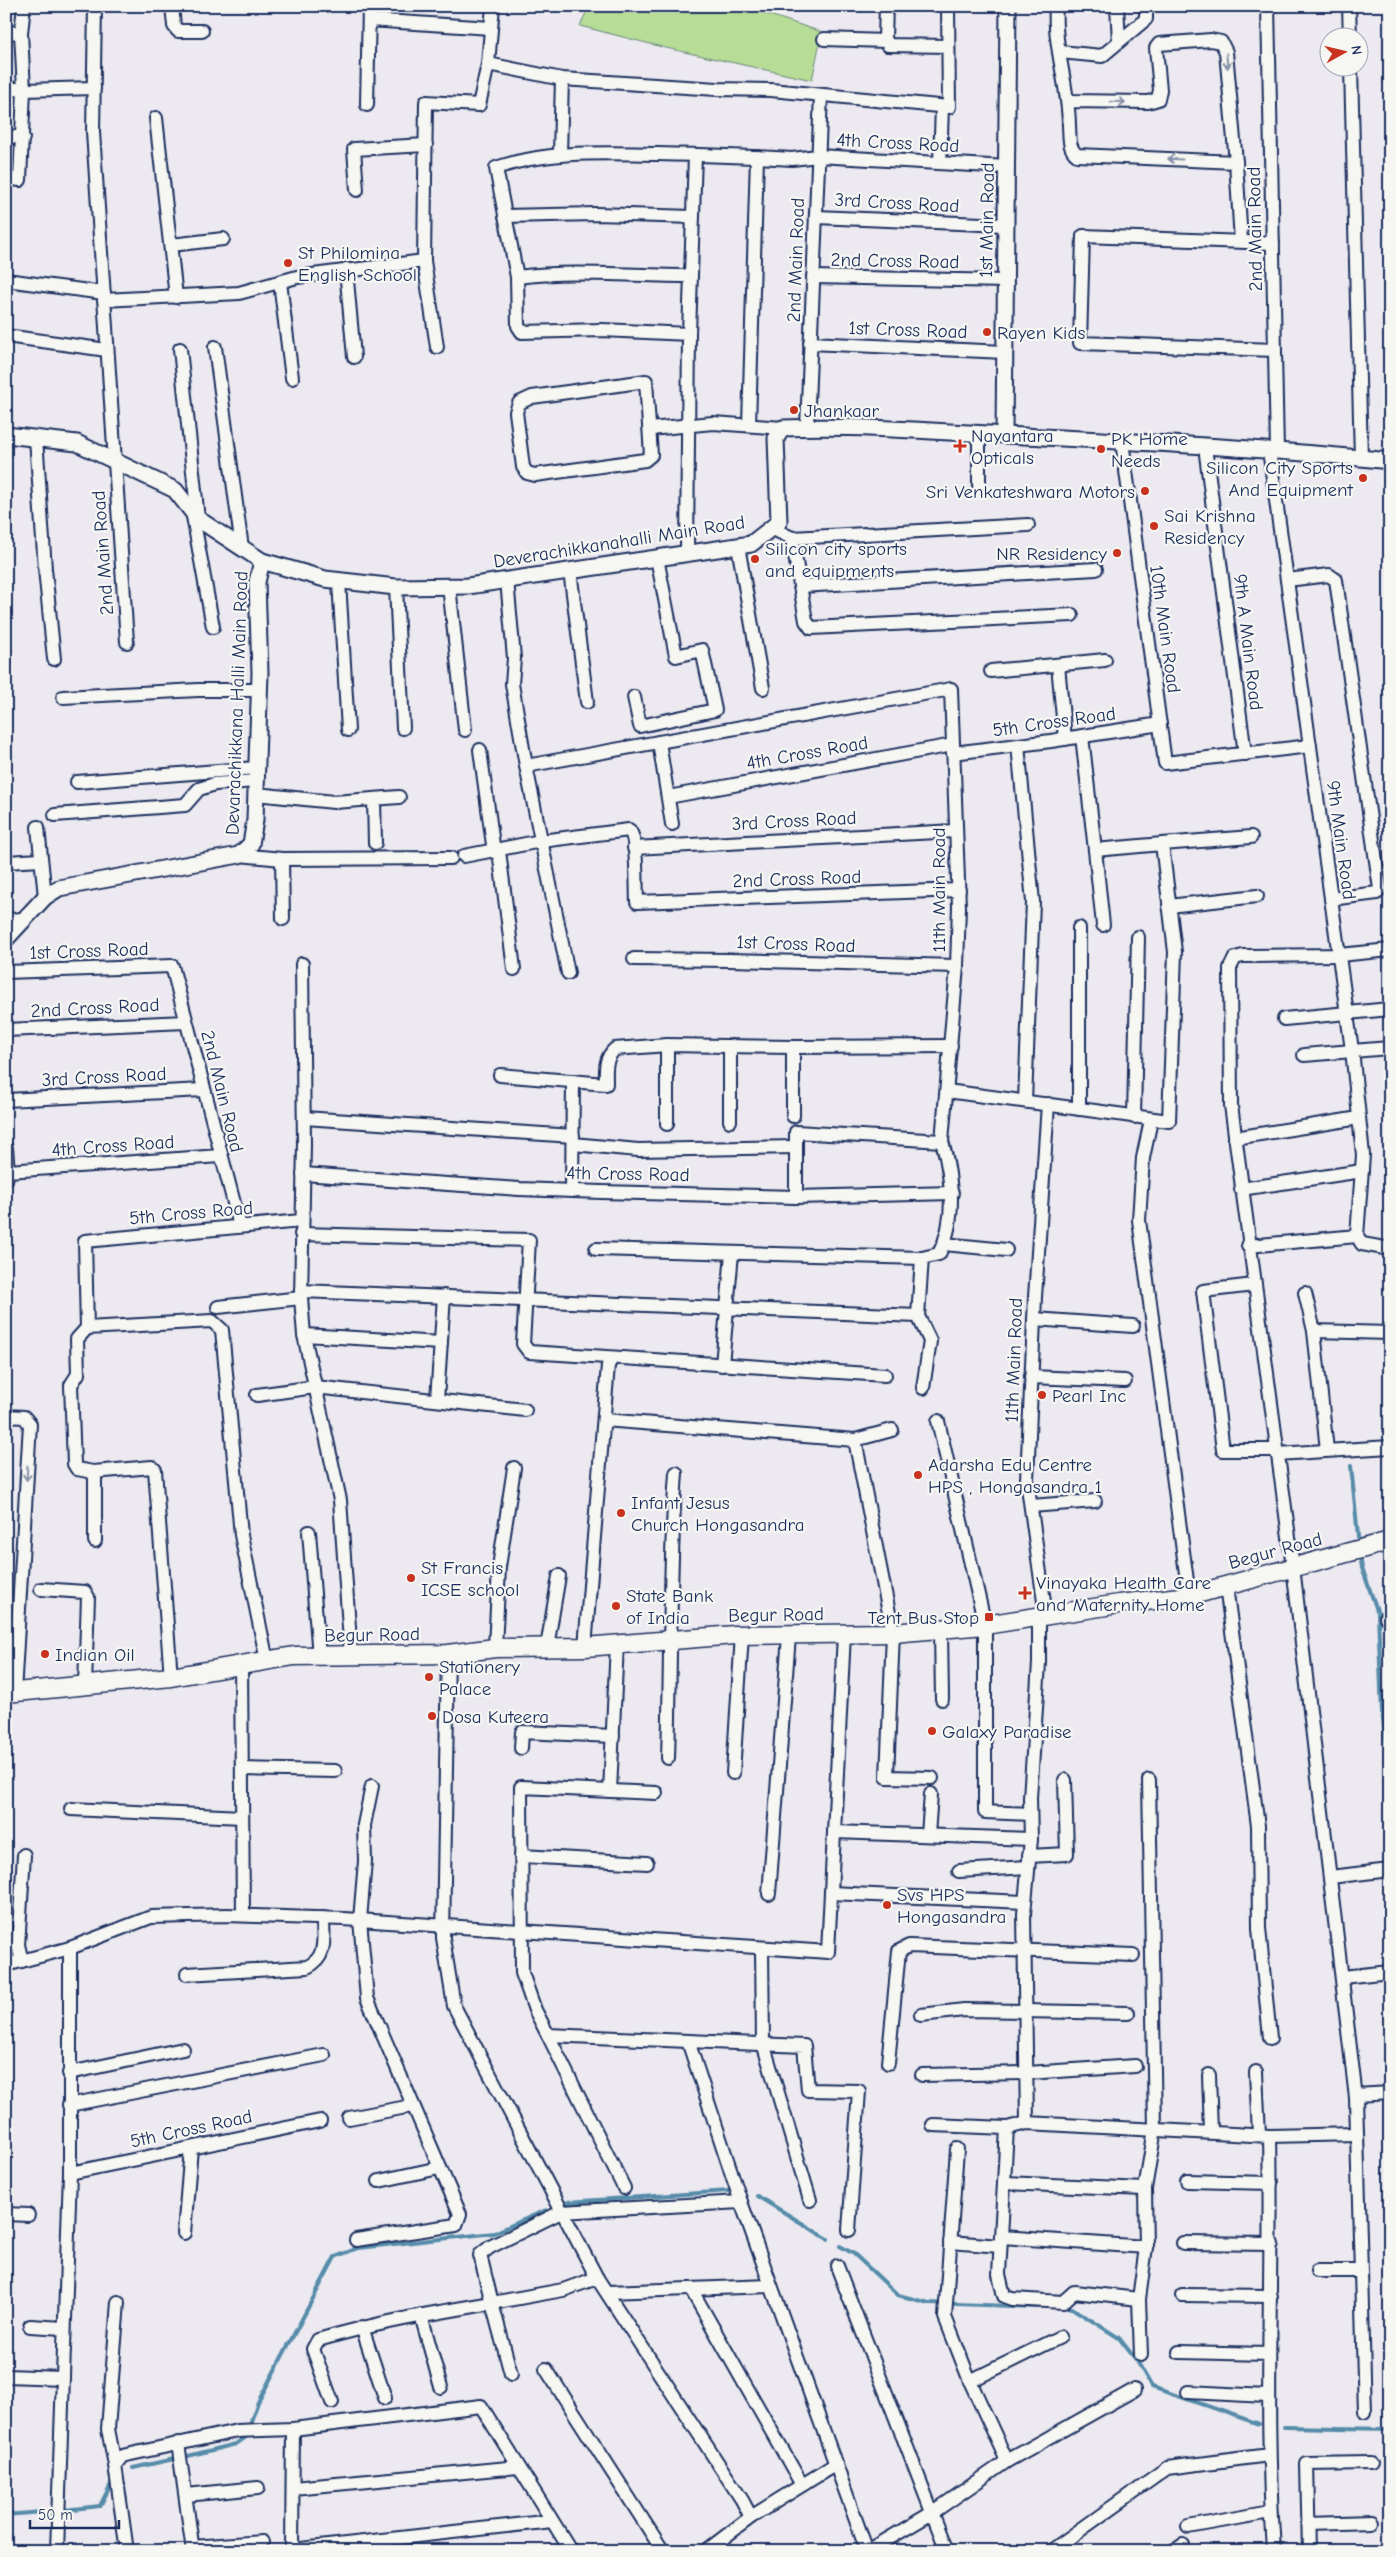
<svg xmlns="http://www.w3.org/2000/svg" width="1396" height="2557" viewBox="0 0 1396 2557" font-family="'Comic Neue',sans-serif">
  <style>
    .green { fill: #b7dc96; stroke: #69867a }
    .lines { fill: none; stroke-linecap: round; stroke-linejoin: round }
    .stream { stroke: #568caa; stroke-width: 4 }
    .minor-casing { stroke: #1b2f5e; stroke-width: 16 }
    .tertiary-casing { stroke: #1b2f5e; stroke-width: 19 }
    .secondary-casing { stroke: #1b2f5e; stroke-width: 21 }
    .minor { stroke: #f6f6f2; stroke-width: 12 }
    .tertiary { stroke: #f6f6f2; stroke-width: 15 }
    .secondary { stroke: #f6f6f2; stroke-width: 18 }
    .oneway { stroke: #8892a8 }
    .poi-dot { fill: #c8321e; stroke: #f6f6f2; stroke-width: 2 }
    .labels { text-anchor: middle; stroke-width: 4.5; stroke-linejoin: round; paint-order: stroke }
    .street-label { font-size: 19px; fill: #1b2f5e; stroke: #f6f6f2 }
    .poi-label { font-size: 19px; fill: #1b2f5e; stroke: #f6f6f2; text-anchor: start }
  </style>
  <rect width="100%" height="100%" fill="#ece9f0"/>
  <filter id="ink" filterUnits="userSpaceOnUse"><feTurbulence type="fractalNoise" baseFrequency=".02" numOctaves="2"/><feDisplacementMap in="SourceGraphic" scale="10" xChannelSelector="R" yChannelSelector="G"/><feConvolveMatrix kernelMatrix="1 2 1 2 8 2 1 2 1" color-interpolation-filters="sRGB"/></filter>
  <g filter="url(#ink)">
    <polygon class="green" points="589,6 742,6 822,32 812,80 666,48 580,26"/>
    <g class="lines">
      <g class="stream">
        <polyline points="1351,1466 1359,1546"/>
        <polyline points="1360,1555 1362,1568 1378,1613 1382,1713 1390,1768"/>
        <polyline points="757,2196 828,2239"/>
        <polyline points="568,2202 729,2191"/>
        <polyline points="840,2246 854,2254 898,2295 929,2303 1038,2307"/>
        <polyline points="1062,2307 1072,2308 1119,2338 1137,2361 1152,2387 1259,2424"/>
        <polyline points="251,2421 258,2402 335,2257 358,2248 494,2233 546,2210"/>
        <polyline points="1284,2427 1390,2429"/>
        <polyline points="188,2456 236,2444 246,2437"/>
        <polyline points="133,2468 174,2459"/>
        <polyline points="64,2510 100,2506 113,2480"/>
        <polyline points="6,2515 41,2512"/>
      </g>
      <g class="minor-casing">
        <g id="minor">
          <polyline points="95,6 93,132 127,642"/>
          <polyline points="172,6 174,26 178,31 202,31"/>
          <polyline points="886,6 885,38 888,45 948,46"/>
          <path d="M1056,6C1053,47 1069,86 1069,126C1070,137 1068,148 1077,155L1236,162L1226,52L1221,42L1211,40L1159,44L1156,48L1160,90L1158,99L1148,102L1069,101"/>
          <polyline points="1117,6 1119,41"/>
          <polyline points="1268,6 1277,451"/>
          <polyline points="1349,6 1350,38"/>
          <polyline points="369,20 491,28"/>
          <polyline points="6,32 21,33"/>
          <polyline points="824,39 886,41"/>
          <polyline points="1060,52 1102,56 1146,19 1146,6"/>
          <polyline points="488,64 562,79 717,89 771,90 949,107 948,6"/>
          <polyline points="1351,68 1361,458"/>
          <polyline points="6,88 24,90 94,88"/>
          <polyline points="367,105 369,6"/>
          <polyline points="156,118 176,297"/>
          <polyline points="6,136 23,138"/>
          <polyline points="560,154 562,79"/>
          <polyline points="1236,162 1241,241"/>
          <polyline points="940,163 942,107"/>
          <polyline points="6,178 20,180 24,90 21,33 24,6"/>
          <polyline points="357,190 354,149 426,145"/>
          <polyline points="505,216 596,214 693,217"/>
          <polyline points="816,217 1006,225"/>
          <polyline points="1273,243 1083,236 1080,343 1275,350"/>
          <polyline points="171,245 223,239"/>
          <polyline points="346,269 354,357"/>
          <path d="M517,277L496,168C549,150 603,153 658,154C703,155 747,156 792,159L818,156L1007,167"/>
          <polyline points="813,277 1006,281"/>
          <polyline points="6,280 104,293"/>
          <polyline points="280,282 292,378"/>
          <polyline points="104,300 239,293 297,277 424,261"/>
          <path d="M689,334L602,330L522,332L518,326L517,277C575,270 632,276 691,276"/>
          <polyline points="6,336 107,350"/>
          <polyline points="810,343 1005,352"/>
          <polyline points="215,347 242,548"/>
          <polyline points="437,347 424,261 426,102 479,105 488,64 493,6"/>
          <polyline points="180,349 198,519"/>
          <polygon points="646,381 651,455 645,460 535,475 527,473 523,467 516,412 519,403 532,397"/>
          <polyline points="749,425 757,157"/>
          <polyline points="807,427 821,95"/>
          <polyline points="650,429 713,423 783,428"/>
          <polyline points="36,438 45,569 54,659"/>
          <polyline points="1122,441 1165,763 1310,746"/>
          <polyline points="1205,447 1245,754"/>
          <polyline points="1269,450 1352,1050 1363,1155 1357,1236"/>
          <polyline points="979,485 979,434"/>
          <polyline points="192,511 213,627"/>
          <polyline points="771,528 792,538 1028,525"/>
          <polyline points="792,538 806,621 811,628 1072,615"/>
          <polyline points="738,546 763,688"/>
          <polyline points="687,553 689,334 695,155"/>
          <polyline points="570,571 587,702"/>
          <polyline points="507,580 514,658 512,684 526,766 568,973"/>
          <polyline points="1287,580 1329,575 1336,580 1380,889 1377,893 1331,899"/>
          <polyline points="339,581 348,730"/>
          <polyline points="449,586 465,730"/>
          <polyline points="800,586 1096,569"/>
          <polyline points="396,587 403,728"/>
          <polyline points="1058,665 1065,739"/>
          <polyline points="991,671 1105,660"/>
          <polyline points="63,697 198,690 259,690"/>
          <polyline points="634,697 640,726 715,710 702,650 676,656 657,558"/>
          <polyline points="659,742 672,824"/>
          <polyline points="1018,745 1033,902 1025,1101"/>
          <polyline points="480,750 494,852"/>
          <polyline points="953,753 1051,741 1160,724"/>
          <path d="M526,766L951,689L959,907L957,966L942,1141C952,1177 957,1219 939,1254L922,1258L596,1249"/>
          <polyline points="77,782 256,768"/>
          <polyline points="256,794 334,802 399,797"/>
          <polyline points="668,797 953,745"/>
          <polyline points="374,799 375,843"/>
          <polyline points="55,815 185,805 199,789 215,784 256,781"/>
          <polyline points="38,827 45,897"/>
          <polyline points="1162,844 1251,837"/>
          <polyline points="634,848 956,831"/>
          <polyline points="1095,850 1103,925"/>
          <polyline points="499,851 514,969"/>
          <polyline points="239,855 282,859 451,858"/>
          <path d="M464,856L541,841L629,830C638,838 636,887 637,902L959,890"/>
          <polyline points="282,859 283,919"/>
          <polyline points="6,862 41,860"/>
          <polyline points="1169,906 1257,896"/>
          <polyline points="6,920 24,919"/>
          <polyline points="634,959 729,960 957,966"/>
          <polyline points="302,964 304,1144 301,1298 304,1335 340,1500 351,1656"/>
          <polyline points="6,972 172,966 240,1226"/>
          <polyline points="1284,1019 1390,1009"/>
          <polyline points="6,1030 186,1022"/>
          <polyline points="793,1047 951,1046"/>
          <polyline points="1304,1055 1389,1048"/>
          <path d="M500,1075L606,1084C606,1070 604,1059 615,1049L667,1045L793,1047V1116"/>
          <polyline points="947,1091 1169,1121 1175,952 1162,844 1095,850 1082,736"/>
          <polyline points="6,1100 203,1090"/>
          <polyline points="1079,1109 1079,928"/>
          <polyline points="1134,1117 1138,937"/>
          <polyline points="304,1118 573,1136"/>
          <polyline points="1151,1120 1143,1158 1139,1220 1189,1596"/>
          <polyline points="730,1121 730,1046"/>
          <polyline points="667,1124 667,1045"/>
          <polyline points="1235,1138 1359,1118"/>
          <polyline points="573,1144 638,1150 796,1147"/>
          <polyline points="6,1148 8,1171 6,1180"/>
          <polyline points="8,1171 220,1156"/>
          <polyline points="303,1174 519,1189 601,1192 796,1197 952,1193"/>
          <polyline points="1241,1189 1362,1171"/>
          <polyline points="572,1191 573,1081"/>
          <polyline points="796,1197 796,1132 942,1141"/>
          <polyline points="301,1234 529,1240 523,1344 529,1352 885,1375"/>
          <polyline points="1357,1236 1362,1244 1390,1249"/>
          <polyline points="944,1244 1006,1250"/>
          <polyline points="1248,1246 1357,1236"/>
          <polyline points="922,1258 918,1316 930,1341 923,1388"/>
          <polyline points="1254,1285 1203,1291 1223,1450 1277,1450"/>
          <polyline points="301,1291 918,1316"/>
          <polyline points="1305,1293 1314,1331"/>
          <polyline points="218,1307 301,1298"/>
          <polyline points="1034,1319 1133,1326"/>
          <polyline points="87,1328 212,1321 222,1330 241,1535 267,1661"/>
          <polyline points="304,1335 441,1343"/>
          <polyline points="722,1365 732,1253"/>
          <polyline points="1031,1377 1125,1381"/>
          <polyline points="257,1395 315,1387 525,1410"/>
          <polyline points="437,1400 444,1296"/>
          <polyline points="6,1416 24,1417 30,1424 14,1693"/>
          <polyline points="604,1420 855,1440 892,1430"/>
          <polyline points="938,1421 985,1625 985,1812 1030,1814"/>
          <polyline points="855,1440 893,1633 887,1777 932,1778"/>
          <polyline points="1327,1450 1314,1331 1390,1333"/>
          <polyline points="1277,1454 1390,1447"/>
          <polyline points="93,1472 152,1467 155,1470 171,1677"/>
          <polyline points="1031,1506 1095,1501"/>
          <polyline points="309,1532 319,1656"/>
          <polyline points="95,1541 95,1478 93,1472 77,1469 74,1464 71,1385 78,1374 77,1339 87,1328 85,1241 301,1221"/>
          <polyline points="1226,1586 1258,1826 1259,1928 1270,2038"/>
          <polyline points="41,1589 85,1592 88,1597 85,1686"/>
          <polyline points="1046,1616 1027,1480 1035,1297 1048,1104"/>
          <polyline points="1386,1617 1390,1617"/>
          <polyline points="941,1629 942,1699"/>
          <polyline points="547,1647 559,1576"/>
          <polyline points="585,1647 608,1365 612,1359"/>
          <polyline points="495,1648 499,1567 514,1468"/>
          <polyline points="448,1654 443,1938 454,2006 597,2278 742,2500 751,2517 706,2551"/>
          <polyline points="241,1665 243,1915"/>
          <polyline points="521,1748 522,1732 613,1736"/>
          <path d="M668,1758C671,1663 669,1568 676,1473"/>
          <polyline points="242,1769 335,1771"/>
          <polyline points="733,1773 742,1635"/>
          <polyline points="610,1791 617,1644"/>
          <polyline points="656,1793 521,1787 522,1973 535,2010 548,2035 804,2046 808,2090 859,2091 849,2230"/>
          <polyline points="71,1809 242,1817"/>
          <polyline points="834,1832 1031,1839"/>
          <polyline points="928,1835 931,1794"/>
          <polyline points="521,1856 647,1863"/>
          <polyline points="1029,1856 1067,1854 1065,1780"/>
          <polyline points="959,1871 1028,1867"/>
          <polyline points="1330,1877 1390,1870"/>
          <polyline points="831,1893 1025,1902"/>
          <polyline points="769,1894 789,1636"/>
          <polyline points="762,1948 763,2043 810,2200"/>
          <polyline points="22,1961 18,1945 24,1855"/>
          <polyline points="6,1965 70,1948 151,1917 227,1915 344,1919 828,1952 844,1634"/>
          <path d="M187,1974L307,1967C328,1957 323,1939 323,1918"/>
          <polyline points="1342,1977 1390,1972"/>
          <polyline points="921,2015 964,2010 1128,2013"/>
          <polyline points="548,2035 624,2188"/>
          <polyline points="688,2041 741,2202 867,2551"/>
          <polyline points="888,2063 899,1951 909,1946 1133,1955"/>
          <polyline points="1256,2072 1259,2135"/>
          <polyline points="69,2073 183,2049"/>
          <polyline points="922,2075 1027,2073 1135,2066"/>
          <polyline points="1209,2075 1211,2131"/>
          <polyline points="1356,2095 1390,2093"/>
          <polyline points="69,2105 324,2055"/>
          <polyline points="349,2118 412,2106"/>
          <polyline points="1027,2123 1024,1914 1031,1839 1030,1798 1039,1663 1039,1617"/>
          <polyline points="933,2125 1007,2128"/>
          <path d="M1270,2136C1273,2274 1264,2413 1274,2551"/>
          <polyline points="957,2149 945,2317 970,2381 1007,2461"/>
          <polyline points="70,2173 320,2121"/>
          <polyline points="379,2181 439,2168"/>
          <polyline points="1187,2181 1271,2183"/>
          <polyline points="1004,2183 1145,2189"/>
          <polyline points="6,2214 28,2215"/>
          <polyline points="184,2233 191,2148"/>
          <polyline points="1001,2237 1146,2247"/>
          <polyline points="356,2240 456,2225 460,2214 367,1998 360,1920 365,1861 364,1825 372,1786"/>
          <polyline points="950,2242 1000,2246"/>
          <polyline points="1183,2243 1272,2244"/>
          <polyline points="837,2266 947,2551"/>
          <polyline points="1317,2271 1361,2271"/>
          <polyline points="597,2278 563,2290 492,2303 480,2255 490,2247 561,2212 741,2202"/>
          <polyline points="691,2289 802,2485"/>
          <polyline points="608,2292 771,2286"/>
          <polyline points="1182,2295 1271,2296"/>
          <polyline points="1139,2299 1074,2292 1063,2302 1012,2299 1004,2296 999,2274 1007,2128 1027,2123 1270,2136 1357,2134"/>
          <polyline points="421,2315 441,2387"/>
          <polyline points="30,2326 64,2328"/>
          <polyline points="362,2327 385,2398"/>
          <polyline points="1179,2352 1269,2354"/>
          <polyline points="1141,2355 1139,2299 1146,2247 1145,2189 1155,2129 1149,1780"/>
          <polyline points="546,2369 663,2551"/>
          <polyline points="6,2376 63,2378"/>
          <polyline points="970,2381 1060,2337"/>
          <polyline points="1188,2392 1267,2396"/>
          <path d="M332,2402L313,2349L318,2340C375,2323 433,2313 492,2303L511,2374"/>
          <polyline points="1365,2412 1356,2098 1293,1567 1231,1105 1230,968 1235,958 1243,956 1339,955 1390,950"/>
          <polyline points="178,2443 193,2551"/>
          <polyline points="115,2465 108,2429 118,2302"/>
          <polyline points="293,2488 518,2467"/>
          <polyline points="186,2495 258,2488"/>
          <polyline points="751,2517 836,2464"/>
          <polyline points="1308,2524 1371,2522"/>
          <polyline points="1188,2527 1271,2512"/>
          <polyline points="192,2547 262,2542"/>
          <polyline points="292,2550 552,2521"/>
          <polyline points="57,2551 70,2173 70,1948"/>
          <polyline points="127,2551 115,2465 122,2456 237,2431 293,2429 481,2406 571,2551"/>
          <polyline points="292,2551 293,2429"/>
          <polyline points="868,2551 932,2513 1007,2461 1134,2390"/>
          <polyline points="1051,2551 1167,2468 1269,2455"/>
          <polyline points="1174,2551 1183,2545"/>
          <polyline points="1309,2551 1307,2464 1371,2463"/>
        </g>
      </g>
      <g class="tertiary-casing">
        <g id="tertiary">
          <path d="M6,435L77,443L175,490L198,519L262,561L325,579L396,587L468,586L751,544L779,522L776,438L783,428C869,425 957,433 1043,437C1159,443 1275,449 1390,461"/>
          <polyline points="1004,435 1008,6"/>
          <polyline points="6,939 45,897 59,888 239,855 251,844 255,820 260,673 257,582 262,561"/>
        </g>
      </g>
      <g class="secondary-casing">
        <polyline id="secondary" points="6,1693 171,1677 294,1656 448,1654 495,1648 585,1647 735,1635 893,1633 985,1625 1119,1604 1189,1596 1390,1541"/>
      </g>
      <use href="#minor" class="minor"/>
      <use href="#tertiary" class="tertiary"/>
      <use href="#secondary" class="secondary"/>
    </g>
    <defs><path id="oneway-shaft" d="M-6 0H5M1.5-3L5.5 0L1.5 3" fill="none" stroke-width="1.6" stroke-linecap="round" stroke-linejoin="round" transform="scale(1.25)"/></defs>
    <g class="oneway">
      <use href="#oneway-shaft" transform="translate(1227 61) rotate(85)"/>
      <use href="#oneway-shaft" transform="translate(1118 102) rotate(1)"/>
      <use href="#oneway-shaft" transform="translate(1175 159) rotate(-177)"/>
      <use href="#oneway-shaft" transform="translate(27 1473) rotate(93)"/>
    </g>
  </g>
  <g class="poi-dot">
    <circle cx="288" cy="263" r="5"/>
    <circle cx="987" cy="332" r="5"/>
    <circle cx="794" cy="410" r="5"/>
    <path d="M957.5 438.5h5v5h5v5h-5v5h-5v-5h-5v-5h5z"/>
    <circle cx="1101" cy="449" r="5"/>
    <circle cx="1363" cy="478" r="5"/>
    <circle cx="1145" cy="491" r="5"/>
    <circle cx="1154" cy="526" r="5"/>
    <circle cx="1117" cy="553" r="5"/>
    <circle cx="755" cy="559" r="5"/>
    <circle cx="1042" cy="1395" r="5"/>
    <circle cx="918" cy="1475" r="5"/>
    <circle cx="621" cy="1513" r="5"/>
    <circle cx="411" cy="1578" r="5"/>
    <path d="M1022.5 1585.5h5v5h5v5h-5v5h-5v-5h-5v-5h5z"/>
    <circle cx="616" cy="1606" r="5"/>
    <rect x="984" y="1612" width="10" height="10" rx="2.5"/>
    <circle cx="45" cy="1654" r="5"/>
    <circle cx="429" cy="1677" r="5"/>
    <circle cx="432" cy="1716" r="5"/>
    <circle cx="932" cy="1731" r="5"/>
    <circle cx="887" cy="1905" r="5"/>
  </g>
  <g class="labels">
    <g class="street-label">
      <text transform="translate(898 142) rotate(3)" y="7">4th Cross Road</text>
      <text transform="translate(897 202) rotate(3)" y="7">3rd Cross Road</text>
      <text transform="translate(986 220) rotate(-89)" y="7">1st Main Road</text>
      <text transform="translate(1254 229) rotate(-91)" y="7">2nd Main Road</text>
      <text transform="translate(795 260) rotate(-88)" y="7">2nd Main Road</text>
      <text transform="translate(895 260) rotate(1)" y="7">2nd Cross Road</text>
      <text transform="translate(908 329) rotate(2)" y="7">1st Cross Road</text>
      <text transform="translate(619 541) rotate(-9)" y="7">Deverachikkanahalli Main Road</text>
      <text transform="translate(102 553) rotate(-94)" y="7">2nd Main Road</text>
      <text transform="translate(1166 629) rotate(82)" y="7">10th Main Road</text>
      <text transform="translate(1249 642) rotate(83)" y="7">9th A Main Road</text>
      <text transform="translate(236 703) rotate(-88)" y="7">Devarachikkana Halli Main Road</text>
      <text transform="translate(1054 721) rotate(-8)" y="7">5th Cross Road</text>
      <text transform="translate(807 752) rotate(-10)" y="7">4th Cross Road</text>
      <text transform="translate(794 820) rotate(-3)" y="7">3rd Cross Road</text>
      <text transform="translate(1342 840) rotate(82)" y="7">9th Main Road</text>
      <text transform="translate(797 878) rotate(-2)" y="7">2nd Cross Road</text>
      <text transform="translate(938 890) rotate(-90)" y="7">11th Main Road</text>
      <text transform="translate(796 943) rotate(2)" y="7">1st Cross Road</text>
      <text transform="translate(89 950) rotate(-2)" y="7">1st Cross Road</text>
      <text transform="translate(95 1007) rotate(-3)" y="7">2nd Cross Road</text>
      <text transform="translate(104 1076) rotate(-3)" y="7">3rd Cross Road</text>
      <text transform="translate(223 1091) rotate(76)" y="7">2nd Main Road</text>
      <text transform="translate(113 1145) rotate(-4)" y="7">4th Cross Road</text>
      <text transform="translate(628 1173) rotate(1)" y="7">4th Cross Road</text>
      <text transform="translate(191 1212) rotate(-5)" y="7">5th Cross Road</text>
      <text transform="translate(1013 1360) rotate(-88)" y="7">11th Main Road</text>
      <text transform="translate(1275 1550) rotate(-15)" y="7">Begur Road</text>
      <text transform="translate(776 1614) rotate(-1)" y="7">Begur Road</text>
      <text transform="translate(372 1634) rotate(-1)" y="7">Begur Road</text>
      <text transform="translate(191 2128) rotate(-12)" y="7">5th Cross Road</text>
    </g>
    <g class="poi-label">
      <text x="298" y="259">St Philomina<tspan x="298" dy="22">English School</tspan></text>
      <text x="997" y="339">Rayen Kids</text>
      <text x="804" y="417">Jhankaar</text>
      <text x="971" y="442">Nayantara<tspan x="971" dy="22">Opticals</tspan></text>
      <text x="1111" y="445">PK Home<tspan x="1111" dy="22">Needs</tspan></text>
      <text x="1353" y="474" text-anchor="end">Silicon City Sports<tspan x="1353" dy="22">And Equipment</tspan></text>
      <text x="1135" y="498" text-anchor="end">Sri Venkateshwara Motors</text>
      <text x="1164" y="522">Sai Krishna<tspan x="1164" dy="22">Residency</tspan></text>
      <text x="765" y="555">Silicon city sports<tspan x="765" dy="22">and equipments</tspan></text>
      <text x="1107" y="560" text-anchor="end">NR Residency</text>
      <text x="1052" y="1402">Pearl Inc</text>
      <text x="928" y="1471">Adarsha Edu Centre<tspan x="928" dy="22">HPS , Hongasandra 1</tspan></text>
      <text x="631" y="1509">Infant Jesus<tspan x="631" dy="22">Church Hongasandra</tspan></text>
      <text x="421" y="1574">St Francis<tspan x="421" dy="22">ICSE school</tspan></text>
      <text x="1036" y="1589">Vinayaka Health Care<tspan x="1036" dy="22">and Maternity Home</tspan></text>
      <text x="626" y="1602">State Bank<tspan x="626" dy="22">of India</tspan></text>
      <text x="979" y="1624" text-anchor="end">Tent Bus Stop</text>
      <text x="55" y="1661">Indian Oil</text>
      <text x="439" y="1673">Stationery<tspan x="439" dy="22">Palace</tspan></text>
      <text x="442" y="1723">Dosa Kuteera</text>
      <text x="942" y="1738">Galaxy Paradise</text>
      <text x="897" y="1901">Svs HPS<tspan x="897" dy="22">Hongasandra</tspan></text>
    </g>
  </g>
  <rect width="1396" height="2557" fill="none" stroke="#f6f6f2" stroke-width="25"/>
  <rect x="12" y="12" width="1371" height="2532" fill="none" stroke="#1b2f5e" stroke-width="2" filter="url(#ink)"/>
  <g transform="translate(1344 52) rotate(82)"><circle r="24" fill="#f6f6f2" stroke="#9ea6b7"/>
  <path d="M0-4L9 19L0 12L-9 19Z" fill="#c8321e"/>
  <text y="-8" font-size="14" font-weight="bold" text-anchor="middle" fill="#1b2f5e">N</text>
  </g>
  <path d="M30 2520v8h89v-8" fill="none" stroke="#1b2f5e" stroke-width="2.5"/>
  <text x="38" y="2520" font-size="15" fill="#1b2f5e" stroke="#f6f6f2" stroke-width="4" paint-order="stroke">50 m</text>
</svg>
